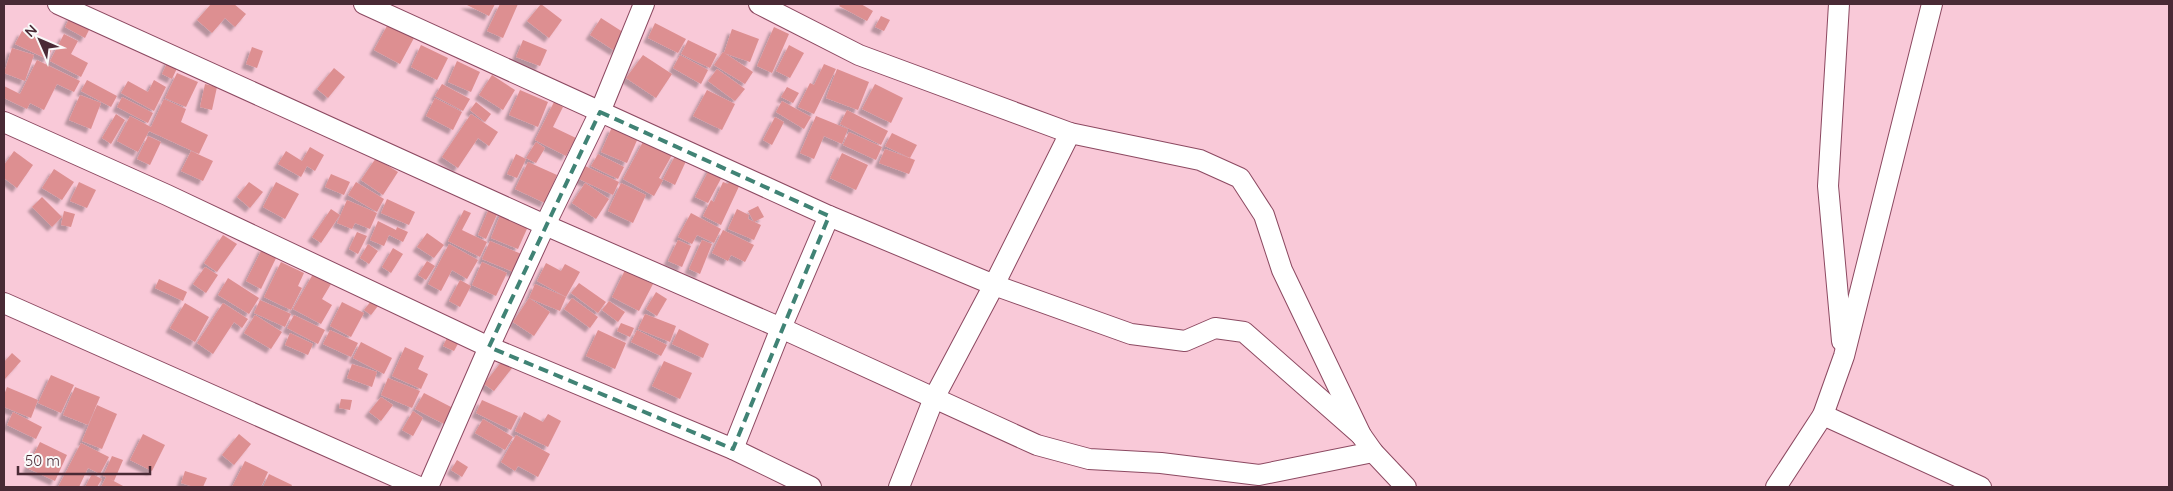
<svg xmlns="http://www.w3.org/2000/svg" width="2173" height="491" viewBox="0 0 2173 491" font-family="Quicksand,sans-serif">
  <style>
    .building { fill: #dd8f91; filter: url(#shadow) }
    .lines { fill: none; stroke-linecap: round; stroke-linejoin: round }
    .minor-casing { stroke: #8c4961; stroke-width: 22 }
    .minor { stroke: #fff; stroke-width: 20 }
    .marked { fill: none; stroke: #408375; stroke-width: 4; stroke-dasharray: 10 6; stroke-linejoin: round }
  </style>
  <defs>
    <filter id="shadow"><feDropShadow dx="-4.5" dy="4.5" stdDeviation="1" flood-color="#0004"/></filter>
  </defs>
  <rect width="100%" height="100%" fill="#f9c9d8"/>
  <g class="building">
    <polygon points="211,4 234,4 246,14 235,27 225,18 212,33 197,20"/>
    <polygon points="465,4 495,4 489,16"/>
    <polygon points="500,4 518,4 503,38 487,31"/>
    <polygon points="541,4 562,20 549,38 527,21"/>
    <polygon points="841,4 861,4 873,11 867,21 839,6"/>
    <polygon points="71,15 91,26 85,38 65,27"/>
    <polygon points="881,16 890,20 884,31 875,27"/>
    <polygon points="601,18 626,34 615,51 590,35"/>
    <polygon points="655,23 686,39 678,53 648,38"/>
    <polygon points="388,24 414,38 400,64 374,50"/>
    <polygon points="774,27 789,34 772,73 757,66"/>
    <polygon points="732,29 759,39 750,62 724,53"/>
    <polygon points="22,31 54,45 47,59 15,44"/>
    <polygon points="64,34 78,41 71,54 88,63 81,77 50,61"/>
    <polygon points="523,40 547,50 540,66 516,57"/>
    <polygon points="688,40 717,54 710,68 681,54"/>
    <polygon points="421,45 448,58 437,80 411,67"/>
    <polygon points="789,45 804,53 790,78 776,71"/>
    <polygon points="252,47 263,51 257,68 246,64"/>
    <polygon points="12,48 34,55 25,81 4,73"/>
    <polygon points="723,52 753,72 745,84 714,65"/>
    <polygon points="643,55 672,74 656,98 626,78"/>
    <polygon points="680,55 708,70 701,84 673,68"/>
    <polygon points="169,59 179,64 172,79 162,74"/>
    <polygon points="37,60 80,81 74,92 57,84 44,110 30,103 27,109 4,98 4,86 20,94"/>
    <polygon points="457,61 480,72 471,92 448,82"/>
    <polygon points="824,64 836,69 814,114 798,107 810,83 814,85"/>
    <polygon points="334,68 345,77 328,98 317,89"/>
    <polygon points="717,69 745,89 735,101 708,81"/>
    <polygon points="837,69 869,82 858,110 826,98"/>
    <polygon points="177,73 198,82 186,107 165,98"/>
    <polygon points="492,75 515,90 503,110 479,95"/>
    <polygon points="87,80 117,96 111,107 81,91"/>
    <polygon points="154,80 166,87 154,111 121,93 128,81 148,92"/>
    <polygon points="205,84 217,87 212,110 200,107"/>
    <polygon points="442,84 470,99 463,111 435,96"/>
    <polygon points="875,84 903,98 891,123 862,109"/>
    <polygon points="787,87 799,93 793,103 781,97"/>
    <polygon points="520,90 548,102 538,127 509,115"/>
    <polygon points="707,90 735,104 722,130 693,116"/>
    <polygon points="80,95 101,103 91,129 69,120"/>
    <polygon points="122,97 153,113 148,123 117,107"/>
    <polygon points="435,98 462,112 453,130 426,116"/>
    <polygon points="164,99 186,109 181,122 208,135 199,154 149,131 138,152 117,141 130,116 151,127"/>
    <polygon points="782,101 811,117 804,129 776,112"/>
    <polygon points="476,102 491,114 485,122 470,110"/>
    <polygon points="554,102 563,107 553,127 576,138 566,156 535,140"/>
    <polygon points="847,110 888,131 881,145 840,124"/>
    <polygon points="116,114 125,120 111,144 102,138"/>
    <polygon points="471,114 498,132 489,146 478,138 458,168 442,157"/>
    <polygon points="816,116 848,129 842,144 824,136 814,159 800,153"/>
    <polygon points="775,117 784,122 772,145 763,140"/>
    <polygon points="612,127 638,138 627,163 601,152"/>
    <polygon points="849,132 882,147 876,160 843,145"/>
    <polygon points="892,133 917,145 910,158 885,146"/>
    <polygon points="148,136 161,142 150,165 137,159"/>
    <polygon points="644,140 672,155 659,178 663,180 654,196 623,179"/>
    <polygon points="536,142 545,148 536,163 526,158"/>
    <polygon points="310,147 324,155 315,171 307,166 301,177 278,164 286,151 302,161"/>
    <polygon points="885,149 915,160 909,174 879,163"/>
    <polygon points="14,151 33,165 17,188 4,178 4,165"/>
    <polygon points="191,151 213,161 203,181 181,171"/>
    <polygon points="842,153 868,165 856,190 830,178"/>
    <polygon points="516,154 526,159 517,178 507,174"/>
    <polygon points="598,154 624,167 618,179 591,166"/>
    <polygon points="676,154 687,159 675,185 663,179"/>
    <polygon points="376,158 398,172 383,195 361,180"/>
    <polygon points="528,162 557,175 545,203 515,189"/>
    <polygon points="712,164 725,171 708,203 695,197"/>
    <polygon points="585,166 619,182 613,195 579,179"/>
    <polygon points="54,169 74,182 62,200 42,188"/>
    <polygon points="331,174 350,182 344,195 325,187"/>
    <polygon points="732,176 742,180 721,225 703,216 711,200 714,202 723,182 728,184"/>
    <polygon points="79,182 96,190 87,208 70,201"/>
    <polygon points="249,182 263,192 250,208 237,197"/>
    <polygon points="276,182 299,194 285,219 263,207"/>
    <polygon points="356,182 384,199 377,212 348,195"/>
    <polygon points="585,183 609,199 596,219 572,203"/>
    <polygon points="621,183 646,195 633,223 608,211"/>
    <polygon points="42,197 62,217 52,227 32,207"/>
    <polygon points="387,199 415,212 409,225 381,213"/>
    <polygon points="347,200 377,213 370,229 355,223 352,229 337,223"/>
    <polygon points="490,206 499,210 486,239 478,235"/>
    <polygon points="758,206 764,217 754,222 748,211"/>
    <polygon points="331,209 340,215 321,243 312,237"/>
    <polygon points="737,209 749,215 748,219 761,225 754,240 728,229"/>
    <polygon points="464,210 471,213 462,230 487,242 480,257 448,241"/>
    <polygon points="502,210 530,222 518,249 491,238"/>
    <polygon points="64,211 75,214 71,227 61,225"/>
    <polygon points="691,213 721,229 714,243 697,235 692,244 678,237"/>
    <polygon points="378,221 396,230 397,227 408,232 403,242 389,235 384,246 370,240"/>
    <polygon points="723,230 754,245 745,262 731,255 728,261 712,253"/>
    <polygon points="357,232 367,236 358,254 349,249"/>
    <polygon points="427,233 444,245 434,258 417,247"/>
    <polygon points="223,235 237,244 217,272 204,263"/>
    <polygon points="678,240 691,246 682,267 668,261"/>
    <polygon points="702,240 712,244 700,274 689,269"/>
    <polygon points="490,241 524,255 516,273 482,259"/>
    <polygon points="368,244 378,251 369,264 360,258"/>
    <polygon points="449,244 478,260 467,279 452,270 441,291 428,284"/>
    <polygon points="263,247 278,254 261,289 246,281"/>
    <polygon points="393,248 403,254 391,273 382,267"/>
    <polygon points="427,261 435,266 426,280 418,275"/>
    <polygon points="281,262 304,273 298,286 302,288 291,310 264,297"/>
    <polygon points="482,262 507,273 496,296 472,285"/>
    <polygon points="546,263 561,271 565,264 580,272 566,297 537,281"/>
    <polygon points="205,267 218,275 206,293 193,284"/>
    <polygon points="625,270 653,284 639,311 612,297"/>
    <polygon points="313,274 331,284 322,299 332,305 321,324 293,309"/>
    <polygon points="228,278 259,298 249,314 218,295"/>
    <polygon points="159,279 187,292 183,301 155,288"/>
    <polygon points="460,280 471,286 460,307 449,301"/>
    <polygon points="579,283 606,302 598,313 571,293"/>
    <polygon points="535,284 566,297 560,311 529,298"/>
    <polygon points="656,292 667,299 657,316 646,309"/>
    <polygon points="529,298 550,312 534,336 513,322"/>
    <polygon points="572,298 598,317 590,328 564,309"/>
    <polygon points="260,300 291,314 285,327 254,313"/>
    <polygon points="371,301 378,306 371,315 364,310"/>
    <polygon points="609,301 625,312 618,322 602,310"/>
    <polygon points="342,302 364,313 351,337 330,326"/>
    <polygon points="185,303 209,317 195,342 170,328"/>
    <polygon points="223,303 248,319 242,328 234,322 213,354 197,343"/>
    <polygon points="645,314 676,326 670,342 638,329"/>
    <polygon points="255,315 282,332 271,349 244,333"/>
    <polygon points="294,315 325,330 318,344 287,328"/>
    <polygon points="621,323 634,328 630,337 617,331"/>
    <polygon points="679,329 709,344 703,358 672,344"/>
    <polygon points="330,330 358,343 351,357 323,344"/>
    <polygon points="598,330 626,343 615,369 586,356"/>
    <polygon points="637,330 667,345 661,356 631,342"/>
    <polygon points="290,333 313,344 308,355 285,345"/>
    <polygon points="448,336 459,342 454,351 443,346"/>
    <polygon points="361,342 392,358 384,374 353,358"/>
    <polygon points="405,347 424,356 418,369 428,374 421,389 392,376"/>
    <polygon points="12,353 21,361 5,379 4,362"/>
    <polygon points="506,356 516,363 494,391 484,384"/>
    <polygon points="664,361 692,373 680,399 652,386"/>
    <polygon points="352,364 377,372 372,387 347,378"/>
    <polygon points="51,375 74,385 61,413 38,403"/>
    <polygon points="388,378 420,391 412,408 381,395"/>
    <polygon points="7,387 38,400 31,418 4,407 4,395"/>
    <polygon points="75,387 100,397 88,425 63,415"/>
    <polygon points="424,393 453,408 444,424 415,409"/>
    <polygon points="381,397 393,405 381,421 369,412"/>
    <polygon points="341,399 352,400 350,410 339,408"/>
    <polygon points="482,400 518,416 511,430 476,413"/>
    <polygon points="97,405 117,414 102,449 82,441"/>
    <polygon points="413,411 423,418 413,436 402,430"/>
    <polygon points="13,412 42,427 36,439 7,425"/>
    <polygon points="524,412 543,422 548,414 561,421 548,447 515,431"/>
    <polygon points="483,419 513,437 505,450 475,433"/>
    <polygon points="143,434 165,445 152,471 130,460"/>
    <polygon points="239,434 251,444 234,465 222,455"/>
    <polygon points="516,435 550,454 538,477 518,466 515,471 501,462"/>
    <polygon points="40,442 67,455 55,481 27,468"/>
    <polygon points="81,443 109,457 100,474 88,468 79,487 58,487"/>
    <polygon points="112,456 123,460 114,481 108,478 125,487 101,487 106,477 103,476"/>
    <polygon points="457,460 468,467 462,477 451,470"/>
    <polygon points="245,461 268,472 261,487 232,487"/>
    <polygon points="185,471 207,478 203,487 194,487 181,483"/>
    <polygon points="92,474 102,479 97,487 85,487"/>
    <polygon points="269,474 292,485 291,487 263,487"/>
  </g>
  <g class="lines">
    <g class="minor-casing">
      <g id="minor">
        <polyline points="58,4 545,225 781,328 1037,445 1089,459 1161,463 1259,475 1373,452"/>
        <polyline points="364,4 829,216 994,285 1131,334 1185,341 1215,328 1244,332 1361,435"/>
        <polyline points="759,4 859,55 1070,133 1200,160 1240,178 1264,215 1282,270 1361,435 1373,452 1406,487"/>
        <polyline points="1839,4 1828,186 1842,341"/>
        <polyline points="4,122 167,195 489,347 733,449 811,487"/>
        <polyline points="4,303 419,487"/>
        <polyline points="1823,415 1981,487"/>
        <polyline points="733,449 781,328 829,216"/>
        <polyline points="428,487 489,347 545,225 600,112 644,4"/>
        <polyline points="899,487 934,398 994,285 1070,133"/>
        <polyline points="1776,487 1823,415 1844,356 1932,4"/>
      </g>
    </g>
    <use href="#minor" class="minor"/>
  </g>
  <path class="marked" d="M600,112L829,216L733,449L489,347Z"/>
  <rect width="2173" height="491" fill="none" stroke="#492a35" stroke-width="10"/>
  <g transform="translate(40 40) rotate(315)" stroke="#f9f9f9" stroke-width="4" paint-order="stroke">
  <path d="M0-4L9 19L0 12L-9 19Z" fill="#492a35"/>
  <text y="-8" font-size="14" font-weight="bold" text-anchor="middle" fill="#492a35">N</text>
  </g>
  <path d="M18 466v8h132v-8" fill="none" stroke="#492a35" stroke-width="2.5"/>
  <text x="25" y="466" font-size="15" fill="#492a35" stroke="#f9f9f9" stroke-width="4" paint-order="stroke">50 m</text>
</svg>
